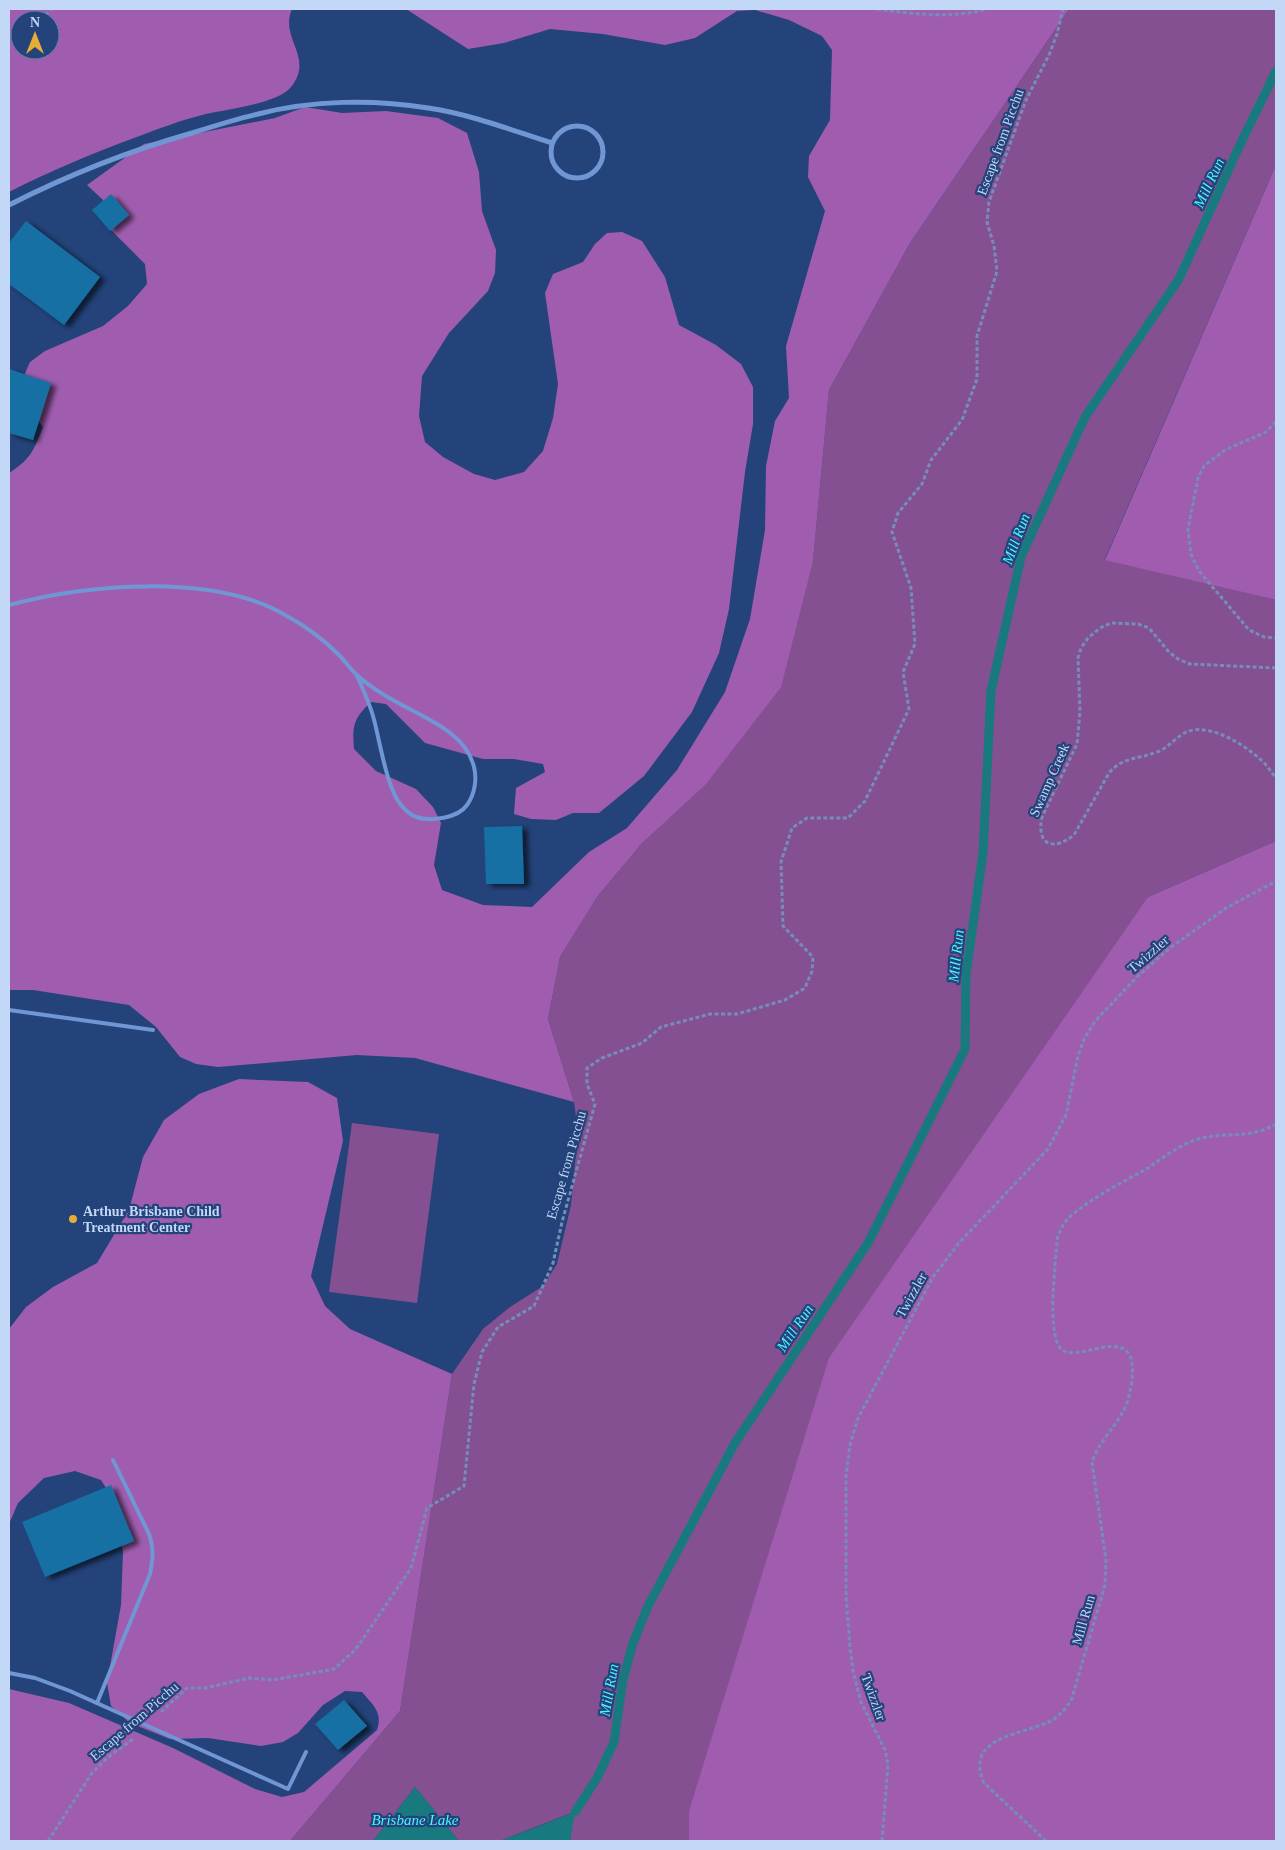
<svg xmlns="http://www.w3.org/2000/svg" width="1285" height="1850" viewBox="0 0 1285 1850" font-family="'Times New Roman',serif">
  <style>
    .green { fill: #855091 }
    .forest { fill: #a05daf; fill-rule: evenodd }
    .water { fill: #187a7f }
    .lines { fill: none; stroke-linecap: round; stroke-linejoin: round }
    .stream { stroke: #187a7f; stroke-width: 9 }
    .building { fill: #1570a3; filter: url(#shadow) }
    .path { stroke: #748eb9; stroke-width: 3; stroke-dasharray: 4 2.5; stroke-linecap: butt }
    .lane { stroke: #7196d4; stroke-width: 4 }
    .street { stroke: #7196d4; stroke-width: 5 }
    .poi-dot { fill: #e7ac37; stroke: #23437a; stroke-width: 2 }
    .labels { text-anchor: middle; stroke-width: 4.5; stroke-linejoin: round; paint-order: stroke }
    .street-label { font-size: 14px; fill: #c3d7f7; stroke: #23437a }
    .poi-label { font-size: 14px; font-weight: bold; fill: #c3d7f7; stroke: #23437a; text-anchor: start }
    .water-label { font-size: 15px; font-style: italic; fill: #49f6ff; stroke: #23437a }
  </style>
  <defs>
    <filter id="shadow"><feDropShadow dx="5.5" dy="3" stdDeviation="2.5" flood-color="#0009"/></filter>
  </defs>
  <rect width="100%" height="100%" fill="#23437a"/>
  <g class="green">
    <polygon points="1069,9 1276,9 1276,165 1105,559 1276,600 1276,841 1148,897 689,1811 689,1841 570,1841 574,1812 500,1841 459,1841 415,1787 373,1841 290,1841 400,1711 452,1374 483,1329 510,1307 543,1286 557,1264 571,1205 578,1132 574,1102 548,1019 560,957 597,897 643,842 813,561 829,390 910,243"/>
    <polygon points="352,1123 439,1134 417,1303 329,1292"/>
  </g>
  <g class="forest">
    <path d="M9,9H292C279,39 315,57 291,87C279,103 226,110 206,114C181,120 158,129 134,138C91,154 50,171 9,192ZM20,20H50V50H20Z"/>
    <path d="M406,9H1069L910,243L829,390L813,561L781,687L706,784L643,842L597,897L560,957L548,1019L574,1102L415,1058L357,1055L218,1067L196,1064L180,1057L156,1027L129,1005L33,990H9V473C31,459 34,450 43,427L26,405L23,378L30,362L45,351L103,326L128,306L147,284L145,264L109,228L103,200L87,185L144,144L275,118L305,107L342,113L386,111L438,118L467,133L479,172L482,211L496,250L495,273L488,291L449,333L422,376L419,416L425,442L443,457L474,474L495,480L524,472L543,451L553,418L558,384L545,293L553,274L583,262L595,244L607,233L622,232L642,241L665,277L679,325L716,345L741,364L753,387V424L745,472L729,609L719,653L692,712L644,776L599,813H573L556,820L531,819L514,814L516,788L545,772L543,764L514,759H483L425,743L386,704L371,702C354,718 352,725 354,749L376,771L416,789L433,807L441,823L434,865L442,890L483,905L532,907L589,852L627,828L677,770L725,692L750,619L765,530L766,466L775,421L789,398L786,346L825,211L808,177L809,156L830,120L832,50L822,36L789,20L755,10L737,11L695,38L665,45L603,34L550,29L504,43L468,49Z"/>
    <polygon points="1276,165 1276,600 1105,560"/>
    <polygon points="1276,841 1276,1841 689,1841 689,1811 829,1358 1148,897"/>
    <path d="M239,1079L308,1082L337,1098L343,1141L311,1276L325,1306L350,1329L452,1374L400,1711L290,1841H9V1689L69,1703L173,1748L255,1789L282,1797L304,1792L377,1730C383,1712 373,1705 362,1692L345,1691L323,1705L298,1733L283,1742L261,1746L208,1738L170,1739L130,1723L111,1706L107,1683L121,1605L123,1552L115,1502L101,1480L75,1471L44,1478L18,1503L9,1524V1329L26,1307L53,1287L97,1263L129,1210L143,1157L164,1120L199,1094Z"/>
  </g>
  <g class="water">
    <polygon points="415,1787 459,1841 373,1841"/>
    <polygon points="575,1812 570,1841 500,1841"/>
  </g>
  <g class="lines">
    <polyline class="stream" points="575,1812 597,1778 614,1742 623,1680 633,1643 648,1606 735,1443 868,1243 965,1049 966,974 983,853 991,691 1021,557 1085,417 1179,279 1238,149 1276,71"/>
  </g>
  <g class="building">
    <polygon points="111,194 129,215 110,231 92,210"/>
    <polygon points="26,221 100,277 64,325 9,284 9,243"/>
    <polygon points="9,369 51,383 33,440 9,433"/>
    <polygon points="522,826 524,884 486,884 484,827"/>
    <polygon points="111,1485 134,1541 45,1577 22,1522"/>
    <polygon points="344,1700 367,1726 338,1750 315,1724"/>
  </g>
  <g class="lines">
    <g class="path">
      <path d="M877,9C914,14 951,19 987,9"/>
      <polyline points="41,20 52,9"/>
      <polyline points="9,35 20,32"/>
      <polyline points="1276,422 1266,432 1225,450 1204,466 1198,478 1188,529 1191,554 1199,571 1249,630 1264,637 1276,638"/>
      <path d="M1276,668L1190,664L1178,659L1169,652L1149,628L1138,624L1111,623L1100,628L1088,638L1081,648L1078,658L1080,712L1077,744L1042,817C1036,846 1054,851 1074,835L1109,773C1122,757 1139,759 1157,752C1169,748 1177,735 1189,731C1212,724 1245,745 1261,760C1267,765 1271,772 1276,778"/>
      <polyline points="161,1712 187,1688 205,1688 249,1678 273,1680 334,1669 356,1649 411,1568 427,1508 464,1486 474,1384 482,1352 498,1327 534,1306 553,1263 562,1222 595,1104 587,1084 587,1068 602,1058 642,1043 661,1027 710,1014 737,1014 785,1000 805,988 812,971 813,957 783,926 781,862 792,828 807,818 848,818 865,801 909,709 903,672 915,644 911,588 892,532 898,513 922,484 931,460 962,420 977,379 977,336 997,271 994,246 987,222 989,202 1026,100 1049,55 1057,34 1063,9"/>
      <polyline points="48,1841 92,1773 107,1758 133,1739"/>
      <polyline points="882,1841 888,1764 885,1750 861,1702 853,1671 850,1647 846,1596 846,1476 850,1445 858,1418 933,1277 958,1244 1048,1149 1066,1115 1078,1056 1084,1039 1096,1020 1137,977 1170,948 1226,908 1276,881"/>
      <path d="M1046,1841L984,1783C964,1738 1019,1735 1049,1722C1059,1717 1065,1709 1071,1701L1105,1585L1106,1560L1092,1462C1100,1438 1123,1421 1129,1396C1149,1309 1078,1367 1061,1349C1046,1332 1056,1263 1057,1240C1060,1229 1064,1221 1073,1214C1095,1196 1123,1182 1148,1168C1164,1157 1182,1143 1202,1138C1228,1132 1251,1139 1276,1124"/>
    </g>
    <g class="lane">
      <path d="M9,605C87,584 213,573 285,615C304,625 324,640 339,655C345,661 350,669 357,675C365,683 376,690 386,696C416,715 465,729 474,767C477,779 475,794 467,805C458,818 431,822 416,817C411,815 405,810 401,805C386,787 380,740 373,716C369,702 363,689 357,676"/>
      <polyline points="9,1010 153,1030"/>
      <polyline points="9,1673 35,1678 70,1691 288,1789 306,1752"/>
      <path d="M97,1703L150,1574C153,1559 154,1549 149,1534L113,1460"/>
    </g>
    <g class="street">
      <circle cx="577" cy="152" r="26"/>
      <path d="M9,205C68,175 129,151 192,133C214,126 236,119 258,114C312,100 373,99 428,108C470,114 511,130 552,143"/>
    </g>
  </g>
  <circle class="poi-dot" cx="73" cy="1219" r="5"/>
  <g class="labels">
    <g class="street-label">
      <text transform="translate(1000 142) rotate(-70)" y="5">Escape from Picchu</text>
      <text transform="translate(1049 780) rotate(-66)" y="5">Swamp Creek</text>
      <text transform="translate(1148 954) rotate(-41)" y="5">Twizzler</text>
      <text transform="translate(566 1165) rotate(-74)" y="5">Escape from Picchu</text>
      <text transform="translate(911 1295) rotate(-61)" y="5">Twizzler</text>
      <text transform="translate(1083 1620) rotate(-74)" y="5">Mill Run</text>
      <text transform="translate(874 1697) rotate(70)" y="5">Twizzler</text>
      <text transform="translate(134 1721) rotate(-41)" y="5">Escape from Picchu</text>
    </g>
    <g class="poi-label">
      <text x="83" y="1216">Arthur Brisbane Child<tspan x="83" dy="16">Treatment Center</tspan></text>
    </g>
    <g class="water-label">
      <text transform="translate(1209 183) rotate(-65)" y="5">Mill Run</text>
      <text transform="translate(1016 539) rotate(-69)" y="5">Mill Run</text>
      <text transform="translate(956 956) rotate(-84)" y="5">Mill Run</text>
      <text transform="translate(795 1328) rotate(-56)" y="5">Mill Run</text>
      <text transform="translate(609 1690) rotate(-80)" y="5">Mill Run</text>
      <text x="415" y="1825">Brisbane Lake</text>
    </g>
  </g>
  <rect width="1285" height="1850" fill="none" stroke="#c3d7f7" stroke-width="20"/>
  <g transform="translate(35 35)"><circle r="24" fill="#23437a" stroke="#637eac"/>
  <path d="M0-4L9 19L0 12L-9 19Z" fill="#e7ac37"/>
  <text y="-8" font-size="14" font-weight="bold" text-anchor="middle" fill="#c3d7f7">N</text>
  </g>
</svg>
